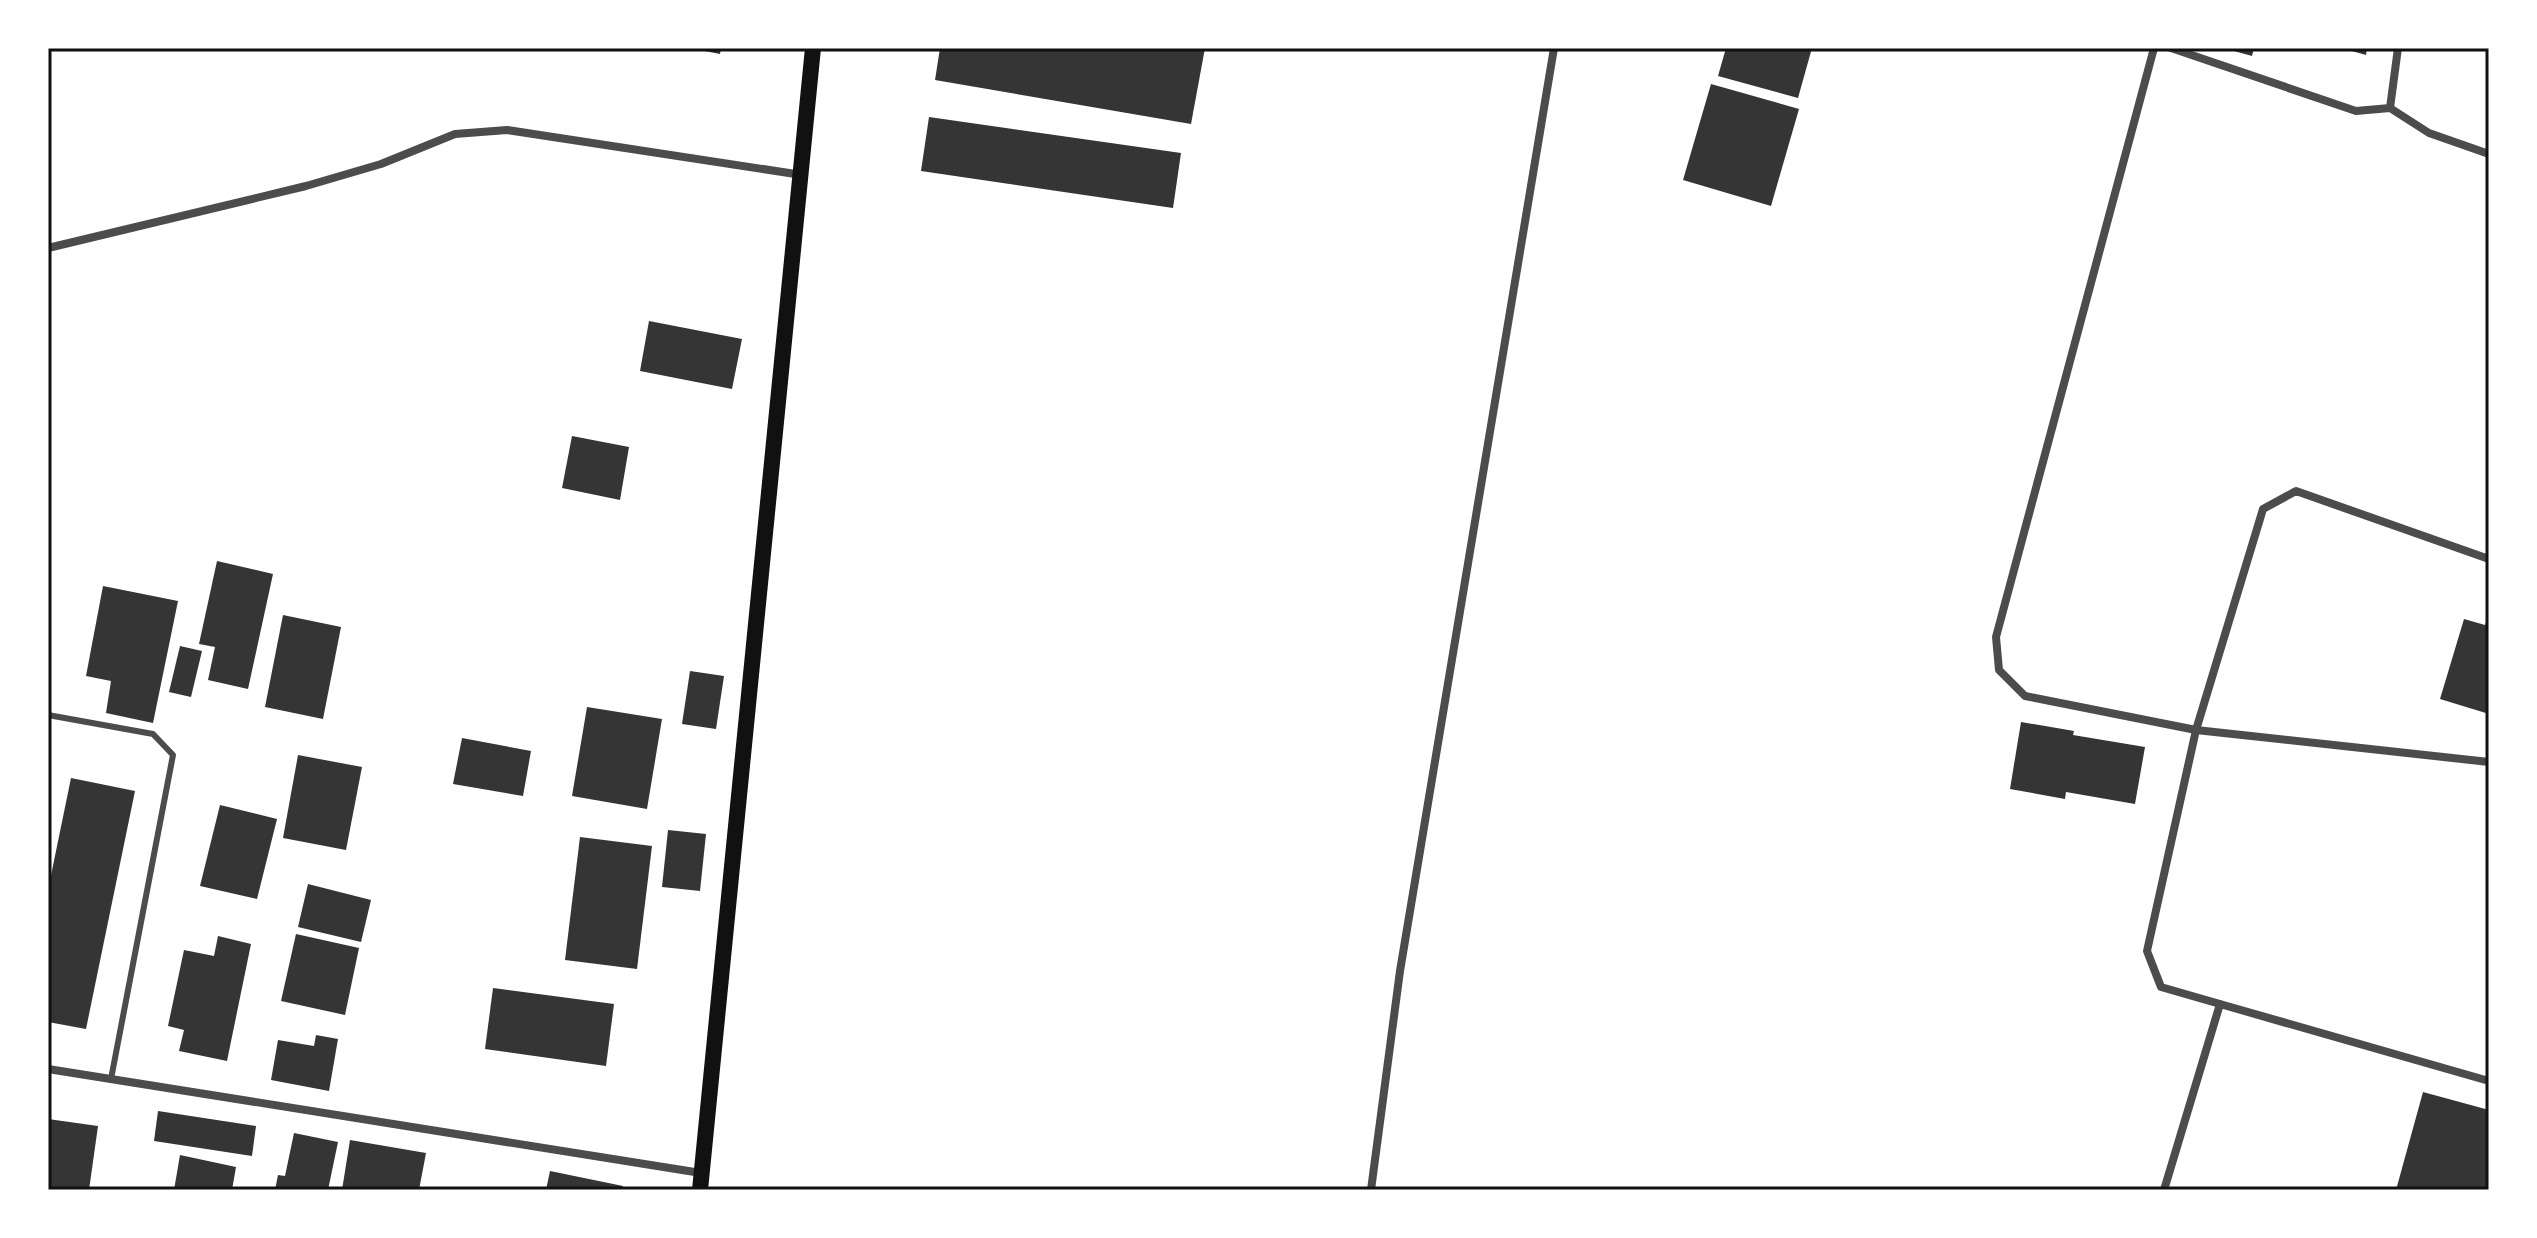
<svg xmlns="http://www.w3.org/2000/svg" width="2537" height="1238" viewBox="0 0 2537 1238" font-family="'Roboto Serif',serif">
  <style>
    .building { fill: #353535 }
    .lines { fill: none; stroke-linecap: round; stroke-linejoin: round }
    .service { stroke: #4c4c4c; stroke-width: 6 }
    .minor { stroke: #4c4c4c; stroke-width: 8 }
    .secondary { stroke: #111; stroke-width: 16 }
    .neatline { fill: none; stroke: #111; stroke-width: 3 }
  </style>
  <rect width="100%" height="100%" fill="#fff"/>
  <g class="building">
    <polygon points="689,48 721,48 720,54"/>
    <polygon points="940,48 1205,48 1191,124 935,80"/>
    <polygon points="1726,48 1812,48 1798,98 1718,76"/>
    <polygon points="2223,48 2254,48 2252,56"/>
    <polygon points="2341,48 2367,48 2366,55"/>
    <polygon points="1711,84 1799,109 1771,206 1683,180"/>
    <polygon points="929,117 1181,153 1173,208 921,171"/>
    <polygon points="649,321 742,339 732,389 640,371"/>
    <polygon points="572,436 629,447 620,500 562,488"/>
    <polygon points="217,561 273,574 248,689 208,680 215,647 199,644"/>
    <polygon points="103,586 178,601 153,723 106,713 111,681 86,676"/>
    <polygon points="2489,613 2489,714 2440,699 2464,619 2485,625"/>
    <polygon points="283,615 341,627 323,719 265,707"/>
    <polygon points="180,646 202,651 191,697 169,692"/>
    <polygon points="690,671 724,676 716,729 682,724"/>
    <polygon points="587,707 662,719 647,809 572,796"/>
    <polygon points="2021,722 2074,731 2073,735 2145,747 2135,804 2066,792 2065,799 2010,789"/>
    <polygon points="462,738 531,751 523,796 453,784"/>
    <polygon points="298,755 362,767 346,850 283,838"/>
    <polygon points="71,778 135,791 86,1029 48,1022 48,890"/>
    <polygon points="220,805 277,819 257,899 200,886"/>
    <polygon points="668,830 706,834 700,891 662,887"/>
    <polygon points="580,837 652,846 637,969 565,960"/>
    <polygon points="308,884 371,900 361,942 298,927"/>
    <polygon points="296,934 359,948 345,1015 281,1001"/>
    <polygon points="218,936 251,944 227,1061 179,1051 184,1030 168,1026 184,950 214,956"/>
    <polygon points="493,988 614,1004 606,1066 485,1049"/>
    <polygon points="316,1035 338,1039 329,1091 271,1080 278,1040 314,1046"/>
    <polygon points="2423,1092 2489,1110 2489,1190 2396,1190"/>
    <polygon points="158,1111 256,1126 252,1156 154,1141"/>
    <polygon points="48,1119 98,1126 89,1190 48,1190"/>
    <polygon points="294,1133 338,1142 328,1190 275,1190 278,1175 285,1176"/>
    <polygon points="350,1140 426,1153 419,1190 342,1190"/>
    <polygon points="180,1155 236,1167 232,1190 174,1190"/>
    <polygon points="550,1171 623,1186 622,1190 546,1190"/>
  </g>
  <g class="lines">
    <polyline class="service" points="48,715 153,734 173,755 111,1079"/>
    <g class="minor">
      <polyline points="2154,48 1996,637 1999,670 2025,696 2196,730 2489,762"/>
      <polyline points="2171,48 2356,111 2390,108"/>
      <polyline points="2398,48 2390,108 2429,133 2489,154"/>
      <polyline points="48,248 306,186 381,164 455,134 507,130 802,175"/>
      <polyline points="2220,1004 2489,1081"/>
      <polyline points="48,1069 701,1173"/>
      <polyline points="1371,1190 1400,971 1554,48"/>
      <polyline points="2164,1190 2220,1004 2161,987 2147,951 2196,730 2263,509 2296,491 2489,559"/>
    </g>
    <polyline class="secondary" points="700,1190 813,48"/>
  </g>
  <rect width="2537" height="1238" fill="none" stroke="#ffffff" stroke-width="100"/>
  <rect x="50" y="50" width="2437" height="1138" class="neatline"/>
</svg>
